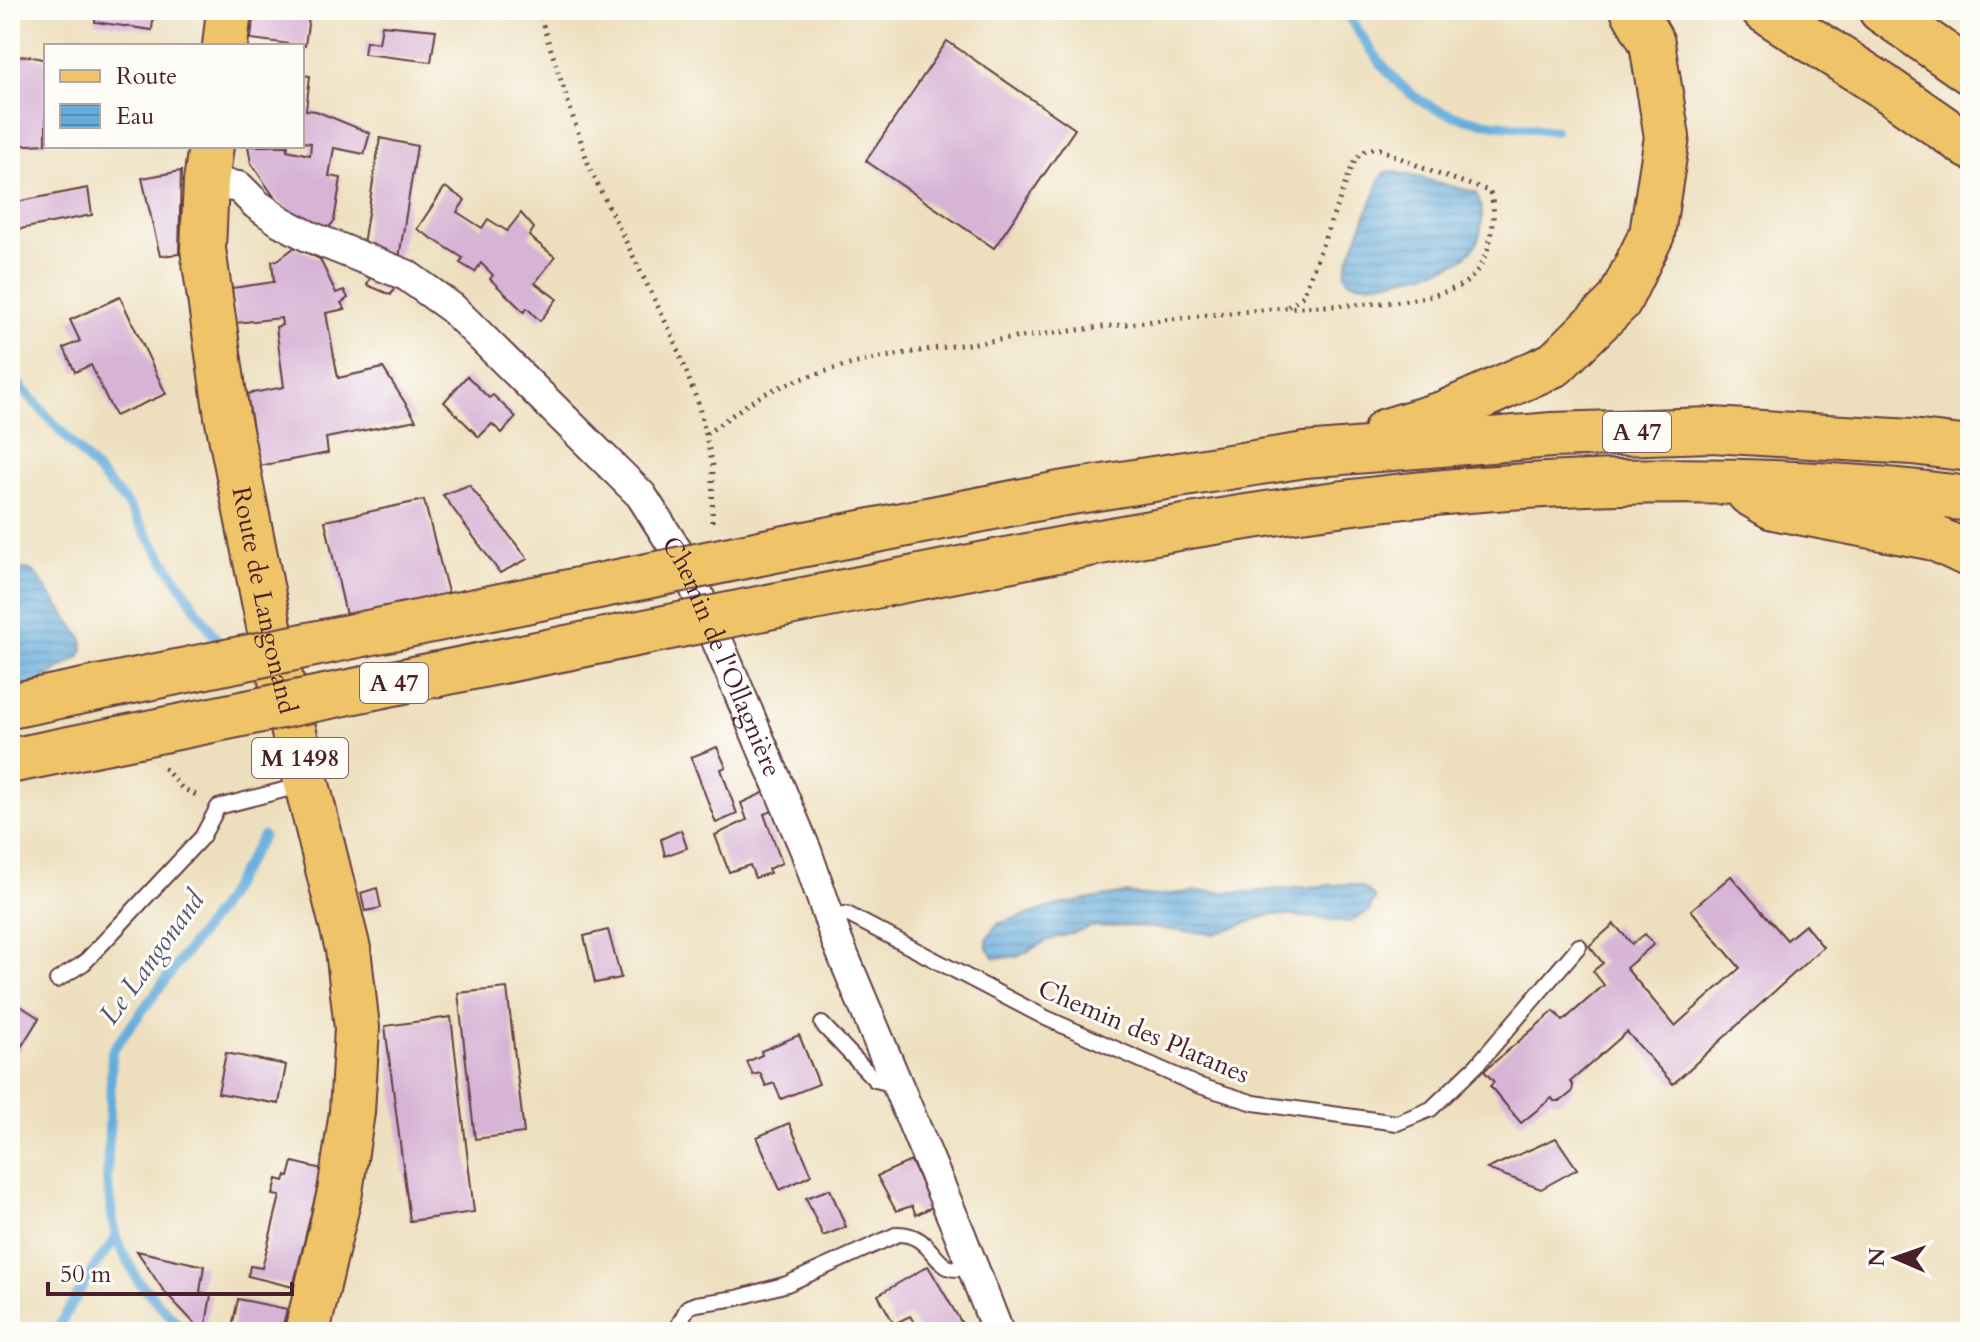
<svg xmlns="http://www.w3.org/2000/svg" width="1980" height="1342" viewBox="0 0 1980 1342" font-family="Cardo,serif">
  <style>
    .water { fill: url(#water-rules); stroke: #576683; stroke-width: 2 }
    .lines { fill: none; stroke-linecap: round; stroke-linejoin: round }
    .stream { stroke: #64acdb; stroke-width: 10 }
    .building { fill: #d7b3d5 }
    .service-casing { stroke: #623c41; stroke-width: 18 }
    .minor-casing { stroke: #623c41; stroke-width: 34 }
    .primary-casing { stroke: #623c41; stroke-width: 48 }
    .motorway-casing { stroke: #623c41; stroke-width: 48 }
    .path { stroke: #623c41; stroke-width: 5; stroke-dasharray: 2 6; stroke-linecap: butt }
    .service { stroke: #fff; stroke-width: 14 }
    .minor { stroke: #fff; stroke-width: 30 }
    .primary { stroke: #efc469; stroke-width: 44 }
    .motorway { stroke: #efc469; stroke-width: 44 }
    .motorway-bridge-casing { stroke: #623c41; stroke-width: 48; stroke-linecap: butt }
    .motorway-bridge { stroke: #efc469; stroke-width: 44 }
    .labels { text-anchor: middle; stroke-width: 6; stroke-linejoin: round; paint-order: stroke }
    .shield { fill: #fdfcf7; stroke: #806168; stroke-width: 2 }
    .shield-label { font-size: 24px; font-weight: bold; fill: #4a1f2b }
    .street-label { font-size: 26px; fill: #4a1f2b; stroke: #fdfcf7 }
    .water-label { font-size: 28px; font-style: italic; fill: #545771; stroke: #fdfcf7 }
  </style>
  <defs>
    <pattern id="water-rules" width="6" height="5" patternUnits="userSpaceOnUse" patternTransform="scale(2)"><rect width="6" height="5" fill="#64acdb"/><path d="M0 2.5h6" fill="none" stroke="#548bb2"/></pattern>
  </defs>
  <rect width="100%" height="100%" fill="#fdfcf7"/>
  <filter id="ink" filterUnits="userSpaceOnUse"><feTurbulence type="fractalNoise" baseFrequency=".0125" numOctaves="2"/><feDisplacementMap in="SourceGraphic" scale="16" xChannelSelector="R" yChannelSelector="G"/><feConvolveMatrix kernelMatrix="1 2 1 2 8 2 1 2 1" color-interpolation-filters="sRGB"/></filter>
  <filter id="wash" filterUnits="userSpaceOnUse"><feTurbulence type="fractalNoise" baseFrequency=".006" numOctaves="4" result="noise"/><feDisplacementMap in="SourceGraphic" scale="32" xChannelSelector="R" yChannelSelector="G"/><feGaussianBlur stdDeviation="1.8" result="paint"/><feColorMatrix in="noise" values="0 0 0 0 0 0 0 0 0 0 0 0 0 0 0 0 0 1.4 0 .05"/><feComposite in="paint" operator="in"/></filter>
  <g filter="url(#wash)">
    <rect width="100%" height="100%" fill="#eddfbd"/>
    <g class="water">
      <path d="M1392,171L1475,192C1483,205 1483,213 1481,228C1477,267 1428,273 1397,279C1381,282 1363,287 1348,280L1345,273L1348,260L1381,178L1385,172Z"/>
      <polygon points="26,569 34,572 82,638 83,649 79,657 21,693 10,690 10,574 16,570"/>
      <path d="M1347,884C1361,885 1368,888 1375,899L1369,911L1350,922L1273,914L1215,934L1128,926L1092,927L1046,941L1017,957L995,958L987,948V938L997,924L1058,905L1125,893L1155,896L1197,891L1245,892Z"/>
    </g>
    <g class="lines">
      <g class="stream">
        <path d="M1345,10C1366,44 1394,89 1432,107C1469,125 1515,125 1555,131"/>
        <polyline points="10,375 127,504 224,651"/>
        <polyline points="55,1332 97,1263 116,1239"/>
        <polyline points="185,1332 138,1281 116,1239 107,1182 112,1051 220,907 263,836"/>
      </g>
    </g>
    <g id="blocks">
      <g class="building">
        <polygon points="96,10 154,10 152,30 95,22"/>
        <polygon points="254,10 310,10 305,46 251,39"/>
        <polygon points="382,25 436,30 431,62 364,54 366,41 379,43"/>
        <polygon points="947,41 1075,129 994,248 866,161"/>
        <polygon points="29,56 46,60 46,144 10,146 10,57"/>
        <polygon points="302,75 310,76 306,110 316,111 370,133 364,154 334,148 329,176 341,178 334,221 327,230 302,219 277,201 251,163 248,146 288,146 287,150 310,155 311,143 302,142"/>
        <polygon points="380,138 417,146 399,258 363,244"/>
        <polygon points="181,171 179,254 160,256 142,178"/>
        <polygon points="445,187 465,200 457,212 482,228 488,219 507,231 521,213 534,228 529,236 555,257 535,283 557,299 540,321 527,308 524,312 490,279 493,275 481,263 475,272 460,263 463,258 417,229"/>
        <polygon points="88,188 92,215 10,231 10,203"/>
        <polygon points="295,247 320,259 336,293 344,290 348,298 341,303 345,309 326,313 338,378 383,368 416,420 326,438 328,453 259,466 247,394 284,387 276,327 282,325 281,318 236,323 232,288 274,282 272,261 278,260"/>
        <polygon points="371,275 396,284 391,295 367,285"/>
        <polygon points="120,297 166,394 115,416 91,365 75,372 64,348 80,341 70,320"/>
        <polygon points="467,376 489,398 493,395 516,417 502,433 492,424 479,437 444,402"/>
        <polygon points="469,485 528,559 500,573 443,495"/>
        <polygon points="424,500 450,600 348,624 325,521"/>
        <polygon points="717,747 726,767 721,769 737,814 716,823 691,757"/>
        <polygon points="765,792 773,811 764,814 782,863 768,869 770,873 755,878 750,865 729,872 715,835 747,820 741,803"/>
        <polygon points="681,830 687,848 665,856 661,839"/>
        <polygon points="1731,876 1787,940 1805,925 1823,947 1673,1084 1627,1032 1570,1082 1573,1085 1572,1092 1561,1101 1554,1101 1552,1098 1521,1123 1490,1086 1494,1082 1484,1071 1554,1011 1563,1021 1604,985 1593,971 1603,963 1589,946 1614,924 1632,944 1645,934 1654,944 1626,968 1675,1026 1740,968 1691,910"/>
        <polygon points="377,888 381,908 365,911 361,893"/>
        <polygon points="608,930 621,978 595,983 584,936"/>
        <polygon points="507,988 524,1133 475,1139 458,993"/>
        <polygon points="10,999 39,1018 18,1052 10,1047"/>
        <polygon points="451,1017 474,1212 410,1221 385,1026"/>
        <polygon points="799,1035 819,1084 781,1099 774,1083 766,1086 760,1073 753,1075 747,1062 762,1055 761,1051"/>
        <polygon points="226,1053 286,1065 279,1104 218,1093"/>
        <polygon points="789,1123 812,1175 780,1190 757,1137"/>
        <polygon points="1556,1138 1577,1169 1541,1189 1487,1169"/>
        <polygon points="911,1161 932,1207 916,1215 912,1206 896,1211 877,1176"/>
        <polygon points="293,1162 322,1169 293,1287 248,1276 250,1266 262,1268 280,1196 273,1195 277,1179 284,1181 286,1175 289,1177"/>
        <polygon points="830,1189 846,1227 823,1236 806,1198"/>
        <polygon points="137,1251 204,1266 200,1292 211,1295 206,1324 215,1332 203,1332 194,1323 163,1290"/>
        <polygon points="928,1266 967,1332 920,1332 910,1316 894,1324 878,1295"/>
        <polygon points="238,1299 287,1309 281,1332 231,1332"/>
        <polygon points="662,1326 715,1330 715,1332 662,1332"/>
      </g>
    </g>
  </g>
  <g filter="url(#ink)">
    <use href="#blocks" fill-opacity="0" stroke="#623c41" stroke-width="2"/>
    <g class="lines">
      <g class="service-casing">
        <g id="service">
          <polyline points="828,916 847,914 1046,1018 1197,1085 1254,1103 1397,1123 1431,1109 1477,1065 1579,946"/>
          <polyline points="57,980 84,963 202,837 218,807 303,785"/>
          <polyline points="822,1024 875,1080 888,1083 895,1080"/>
          <path d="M680,1322L688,1307L696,1304L737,1298L787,1284L898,1234C938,1234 933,1283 971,1265"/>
        </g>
      </g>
      <g class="minor-casing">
        <g id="minor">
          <path id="s1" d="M206,182L239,187L256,204L280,221L308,236L406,275L452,308L641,495L685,564L806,851L837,941L959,1232L998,1332"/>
        </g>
      </g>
      <g class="primary-casing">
        <g id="primary">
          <polyline points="225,46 229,10"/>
          <path id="s2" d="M211,146L206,182L203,249L227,416L275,656L348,949L357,1028L352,1112L340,1192L307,1332"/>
        </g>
      </g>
      <g class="motorway-casing">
        <g id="motorway">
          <polyline points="1764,10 1880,84 1970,147"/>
          <polyline points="1881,10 1970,72"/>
          <polyline points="1386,431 1445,413 1555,364 1619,301 1652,234 1667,137 1652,43 1633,10"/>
          <polyline points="1749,493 1773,507 1934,538 1970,555"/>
          <polyline points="770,551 1059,494 1305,455 1552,435 1712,430 1912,442 1970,449"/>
          <path d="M778,605C1011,560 1244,507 1481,489C1644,477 1808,478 1970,499"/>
        </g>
      </g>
      <g class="path">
        <polyline points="538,10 590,169 673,337 698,403 713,466 712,527"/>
        <path d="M706,434C728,419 752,398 777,388C851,358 929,349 1007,339C1099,327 1191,316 1284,308C1334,304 1420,308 1463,284C1488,270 1501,215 1489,191L1435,173L1380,149H1368L1356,158L1349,174L1303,296L1286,308"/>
        <polyline points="164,768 182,788 200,797"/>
      </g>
      <use href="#service" class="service"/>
      <use href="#minor" class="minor"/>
      <use href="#primary" class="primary"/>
      <use href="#motorway" class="motorway"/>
      <g class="motorway-bridge-casing">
        <g id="motorway-bridge">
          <polyline points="10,706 770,551"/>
          <polyline points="10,761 778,605"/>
        </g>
      </g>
      <use href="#motorway-bridge" class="motorway-bridge"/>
    </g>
  </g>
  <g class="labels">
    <g class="shield">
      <rect x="1603" y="412" width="68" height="40" rx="6"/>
      <rect x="360" y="663" width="68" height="40" rx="6"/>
      <rect x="252" y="738" width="96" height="40" rx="6"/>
    </g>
    <g class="shield-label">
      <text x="1637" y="440">A 47</text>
      <text x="394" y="691">A 47</text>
      <text x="300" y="766">M 1498</text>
    </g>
    <g class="street-label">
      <text dy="9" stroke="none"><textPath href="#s2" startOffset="460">Route de Langonand</textPath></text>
      <text dy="9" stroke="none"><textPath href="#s1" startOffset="728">Chemin de l'Ollagnière</textPath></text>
      <text transform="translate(1144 1031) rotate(23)" y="9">Chemin des Platanes</text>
    </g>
    <g class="water-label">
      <text transform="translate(151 957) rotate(-54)" y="10">Le Langonand</text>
    </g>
  </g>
  <rect width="1980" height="1342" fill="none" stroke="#fdfcf7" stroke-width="40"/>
  <rect x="44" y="44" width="260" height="104" fill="#fdfcf7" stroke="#b5a4a5" stroke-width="2"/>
  <rect x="60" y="70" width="40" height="12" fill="#efc469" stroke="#b5a4a5" stroke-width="2"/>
  <text x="116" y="84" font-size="24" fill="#4a1f2b">Route</text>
  <rect x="60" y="104" width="40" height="24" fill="url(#water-rules)" stroke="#b5a4a5" stroke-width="2"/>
  <text x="116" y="124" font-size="24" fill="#4a1f2b">Eau</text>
  <g transform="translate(1896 1258) rotate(272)" stroke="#fdfcf7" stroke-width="6" paint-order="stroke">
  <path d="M0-6L14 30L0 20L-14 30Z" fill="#4a1f2b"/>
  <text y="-12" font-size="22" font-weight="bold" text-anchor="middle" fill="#4a1f2b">N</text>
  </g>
  <path d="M48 1282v12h244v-12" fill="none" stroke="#4a1f2b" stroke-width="4"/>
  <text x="60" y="1282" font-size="24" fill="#4a1f2b" stroke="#fdfcf7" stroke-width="6" paint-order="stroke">50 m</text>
</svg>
